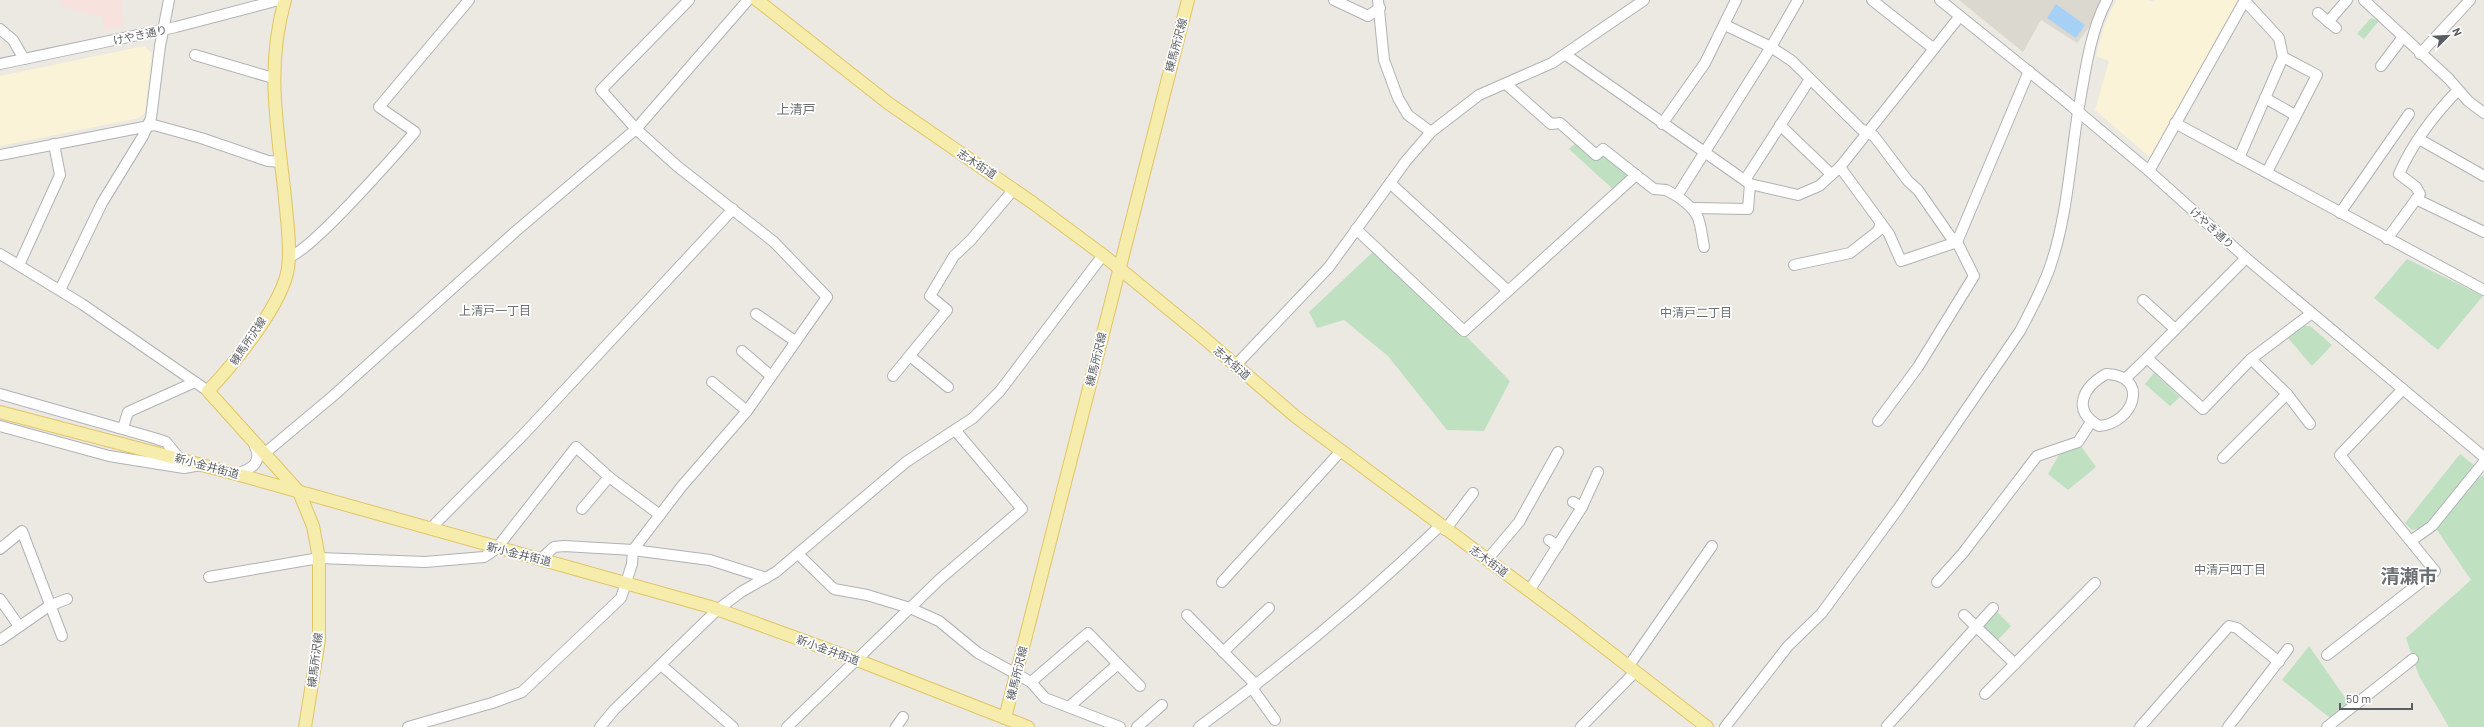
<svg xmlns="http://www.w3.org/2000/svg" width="2484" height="727" viewBox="0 0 2484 727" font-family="Barlow,'Noto Sans JP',sans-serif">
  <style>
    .commercial { fill: #faf3d8 }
    .education { fill: #dbd8d0 }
    .medical { fill: #f8e2de }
    .green { fill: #c0e1c1 }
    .water { fill: #a7d0f6 }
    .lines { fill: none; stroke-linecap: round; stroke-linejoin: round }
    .minor-casing { stroke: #afb2b6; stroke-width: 12 }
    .major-casing { stroke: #e2c464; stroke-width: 14 }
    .minor { stroke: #fff; stroke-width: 10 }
    .major { stroke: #f6edac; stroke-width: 12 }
    .labels { text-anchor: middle; stroke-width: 3.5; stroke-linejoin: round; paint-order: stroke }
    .street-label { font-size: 11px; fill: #5a5d61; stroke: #fff }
    .neighbourhood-label { font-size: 12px; fill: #6b6f73; stroke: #fff }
    .quarter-label { font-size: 13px; fill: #6b6f73; stroke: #fff }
    .town-label { font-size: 19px; font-weight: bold; fill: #6b6f73; stroke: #fff }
  </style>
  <rect width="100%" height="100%" fill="#ebe9e2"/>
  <g class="commercial">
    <polygon points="2116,0 2147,0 2154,2 2155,0 2240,0 2152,159 2095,110 2109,61 2096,56 2104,26"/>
    <polygon points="144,46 152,53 145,113 139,118 0,146 0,76"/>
  </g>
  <polygon class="education" points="1959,0 2102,0 2090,26 2077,43 2041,20 2023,52"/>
  <polygon class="medical" points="62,0 121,0 123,26 105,31 102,16 85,14 60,6"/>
  <g class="green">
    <polygon points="2371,18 2379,21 2364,39 2357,34"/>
    <polygon points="1579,140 1596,155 1603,149 1636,175 1616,192 1569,149"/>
    <polygon points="1375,250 1463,333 1510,381 1484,431 1447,430 1388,356 1344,320 1317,328 1309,312"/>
    <polygon points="2407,259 2483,296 2438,350 2374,298"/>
    <polygon points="2303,326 2310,326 2332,345 2312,366 2288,338"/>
    <polygon points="2154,373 2180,397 2170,406 2145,384"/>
    <polygon points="2078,442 2096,467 2068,490 2048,474 2063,448"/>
    <path d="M2460,454L2474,465V471C2461,485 2430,529 2412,530L2405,523Z"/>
    <polygon points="2481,476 2484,476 2484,727 2449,727 2419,676 2406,638 2471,580 2435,527"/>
    <polygon points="1993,608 2011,626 1994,644 1976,626"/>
    <polygon points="2309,646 2351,706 2334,721 2282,680"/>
  </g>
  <polygon class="water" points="2056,4 2085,25 2076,38 2047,18"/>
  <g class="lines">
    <g class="minor-casing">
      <g id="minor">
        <polyline points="1334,0 1368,16 1380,8"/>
        <polyline points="1378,0 1384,60 1398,98 1408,115 1431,132"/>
        <polyline points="1872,0 1934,49"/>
        <polyline points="1940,0 2063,99 2149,171 2246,258 2484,457"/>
        <polyline points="2364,0 2449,79 2468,101 2484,113"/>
        <polyline points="2245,1 2279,38 2283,57"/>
        <polyline points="2318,13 2336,28"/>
        <polyline points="2328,22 2347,0"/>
        <polyline points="1725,25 1771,47 1792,61 1861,129 1874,136 1908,181 1918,190 1950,236 1957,242 1974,276 1918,367 1878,421"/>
        <polyline points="0,29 13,40 24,59"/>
        <polyline points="2420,54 2470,0"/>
        <polyline points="195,55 273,78"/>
        <polyline points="1566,55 1750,184 1798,195 1819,186 1840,167 1960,16"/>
        <polyline points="0,64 176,27 279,0"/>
        <polyline points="2381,66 2403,37"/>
        <polyline points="1506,84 1551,124 1560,123 1596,155 1603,149 1636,175"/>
        <polyline points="2265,98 2295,115"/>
        <polyline points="2175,123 2484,290"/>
        <polyline points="1662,124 1705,63 1736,0"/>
        <polyline points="1780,125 1831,174"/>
        <polyline points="2419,139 2484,176"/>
        <polyline points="0,155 154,125 201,138 268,161 281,162"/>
        <polyline points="2239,158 2283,57 2317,75 2267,172"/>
        <polyline points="1840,167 1889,234 1901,261 1957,242 2029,71"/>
        <polyline points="2149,171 2245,0"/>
        <polyline points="1745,180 1810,79"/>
        <polyline points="1390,183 1507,290"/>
        <path d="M1677,196C1702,214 1699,219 1704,247"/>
        <polyline points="2416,199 2484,232"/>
        <polyline points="1694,208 1748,209 1750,184"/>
        <polyline points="2340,213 2409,114"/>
        <polyline points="1356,229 1464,331 1636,175 1654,189 1666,190 1677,196 1771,47 1798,0"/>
        <path d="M2387,239L2420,194L2416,187L2399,174C2412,144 2435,114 2458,90"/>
        <polyline points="0,254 82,304 208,391"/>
        <path d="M289,257C311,251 396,154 415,132L379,107L469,0"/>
        <polyline points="2246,258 2147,358 2203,409 2251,359 2312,313"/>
        <polyline points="19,265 60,175 54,144"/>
        <polyline points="1794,265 1850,253 1878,231 1881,223"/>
        <polyline points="60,290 102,203 143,136 151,118 160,46 169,0"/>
        <polyline points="2143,300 2175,329"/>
        <polyline points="756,314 795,341"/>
        <polyline points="742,351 771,376"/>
        <polyline points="910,356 948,387"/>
        <polyline points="2251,359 2287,394 2310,424"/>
        <polyline points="1235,366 1329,267 1406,161 1431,132 1479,95 1552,63 1644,0"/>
        <path d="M2106,374C2150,375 2135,423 2099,426C2071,410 2083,387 2106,374Z"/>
        <polyline points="893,376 947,310 930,296 954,256 971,240 1014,189"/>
        <polyline points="2126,378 2147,358"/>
        <polyline points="712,382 747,411"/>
        <polyline points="0,394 154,438 166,442 180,459"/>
        <polyline points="0,426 109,456 184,468 201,465"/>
        <polyline points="123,428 128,412 195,382"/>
        <polyline points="265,453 333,396 516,231 636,129 748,0"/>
        <polyline points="2223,458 2287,394"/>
        <path d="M236,474C253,469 263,462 254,444"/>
        <polyline points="1573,502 1582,507"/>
        <polyline points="582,509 609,477"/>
        <polyline points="430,529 523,435 733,209"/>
        <polyline points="1445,530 1473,493"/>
        <polyline points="1549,540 1558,546"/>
        <polyline points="2412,540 2432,526 2484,462"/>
        <polyline points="0,549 22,531 62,636"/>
        <polyline points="799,555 834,589 867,595 910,608 939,621 978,653 1031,682 1045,698 1120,727"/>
        <polyline points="541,559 554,547 564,546 633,550 710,560 766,578"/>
        <polyline points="1487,560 1519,522 1558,452"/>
        <polyline points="209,577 319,558 425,562 484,557 496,549 576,447 609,477 660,515"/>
        <polyline points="1222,582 1340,452"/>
        <polyline points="1937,582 1963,553 2037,456 2078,442 2091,422"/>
        <polyline points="1529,591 1582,507 1598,472"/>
        <polyline points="0,599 19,626"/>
        <polyline points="1187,615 1256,685"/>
        <polyline points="1964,615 2015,664"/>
        <polyline points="0,640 49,606 67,599"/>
        <polyline points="1223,652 1269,608"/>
        <polyline points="2327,655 2435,571 2340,455 2403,389"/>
        <polyline points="1118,664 1140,686"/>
        <polyline points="661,665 733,727"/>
        <polyline points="1628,667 1712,546"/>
        <polyline points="1031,682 1088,633 1118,664 1070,706"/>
        <polyline points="1252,688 1275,720"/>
        <polyline points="1985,694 2095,583"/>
        <polyline points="1887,726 1993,608"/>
        <polyline points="408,727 492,703 522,692 621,598 632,564 633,550 682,486 747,411 827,297 774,242 677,166 636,129 601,90 689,0"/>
        <polyline points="600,727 614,710 717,610 741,592 776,572 906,462 973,418 1000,391 1103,255"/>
        <polyline points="787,727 940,579 1022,509 955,430"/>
        <polyline points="896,727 903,717"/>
        <polyline points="1137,727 1162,705"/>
        <path d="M1199,727C1283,666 1364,599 1440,526"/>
        <polyline points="1581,727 1635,672"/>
        <path d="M1725,727L1788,646L1821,614L1898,509L2020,331C2031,310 2042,290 2050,267C2067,218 2070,163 2078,112C2085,75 2089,34 2107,0"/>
        <polyline points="2140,727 2229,626 2237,628 2279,662"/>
        <polyline points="2228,727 2288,649"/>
        <polyline points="2327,727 2413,659"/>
      </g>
    </g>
    <g class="major-casing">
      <g id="major">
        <path d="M285,0C265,69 278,129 285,198C287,221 291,246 288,268C283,304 233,365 208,391L299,492L313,526L319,558V640L305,727"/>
        <polyline points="757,0 888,103 1033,203 1103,255 1198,333 1296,417 1570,621 1707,727"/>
        <polyline points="0,412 236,474 711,607 857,660 1028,727"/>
        <polyline points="1005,718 1188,0"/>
      </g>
    </g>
    <use href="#minor" class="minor"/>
    <use href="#major" class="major"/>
  </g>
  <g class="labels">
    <g class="street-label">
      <text transform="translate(140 35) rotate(-12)" y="4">けやき通り</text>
      <text transform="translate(1176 45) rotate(-75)" y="4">練馬所沢線</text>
      <text transform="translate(977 164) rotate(33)" y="4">志木街道</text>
      <text transform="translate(2212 228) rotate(42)" y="4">けやき通り</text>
      <text transform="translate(248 341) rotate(-56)" y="4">練馬所沢線</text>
      <text transform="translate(1096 359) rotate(-76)" y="4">練馬所沢線</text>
      <text transform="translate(1232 363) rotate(41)" y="4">志木街道</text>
      <text transform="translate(207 466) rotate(15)" y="4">新小金井街道</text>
      <text transform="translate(519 554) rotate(14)" y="4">新小金井街道</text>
      <text transform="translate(1489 561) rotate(36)" y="4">志木街道</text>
      <text transform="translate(828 650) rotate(20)" y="4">新小金井街道</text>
      <text transform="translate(315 660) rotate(-83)" y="4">練馬所沢線</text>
      <text transform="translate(1017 673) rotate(-76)" y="4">練馬所沢線</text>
    </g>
    <g class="neighbourhood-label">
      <text x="495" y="315">上清戸一丁目</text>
      <text x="1696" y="317">中清戸二丁目</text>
      <text x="2230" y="574">中清戸四丁目</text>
    </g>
    <g class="quarter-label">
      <text x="796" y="114">上清戸</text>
    </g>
    <g class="town-label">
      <text x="2409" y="583">清瀬市</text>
    </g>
  </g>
  <g transform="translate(2448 36) rotate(66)" stroke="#ffffff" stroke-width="3" paint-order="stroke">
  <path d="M0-3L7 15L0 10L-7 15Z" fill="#5a5d61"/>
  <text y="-6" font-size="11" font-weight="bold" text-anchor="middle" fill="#5a5d61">N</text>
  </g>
  <path d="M2340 703v6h72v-6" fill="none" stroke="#5a5d61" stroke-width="2"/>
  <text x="2346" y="703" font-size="12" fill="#5a5d61" stroke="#ffffff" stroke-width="3" paint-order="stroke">50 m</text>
</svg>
